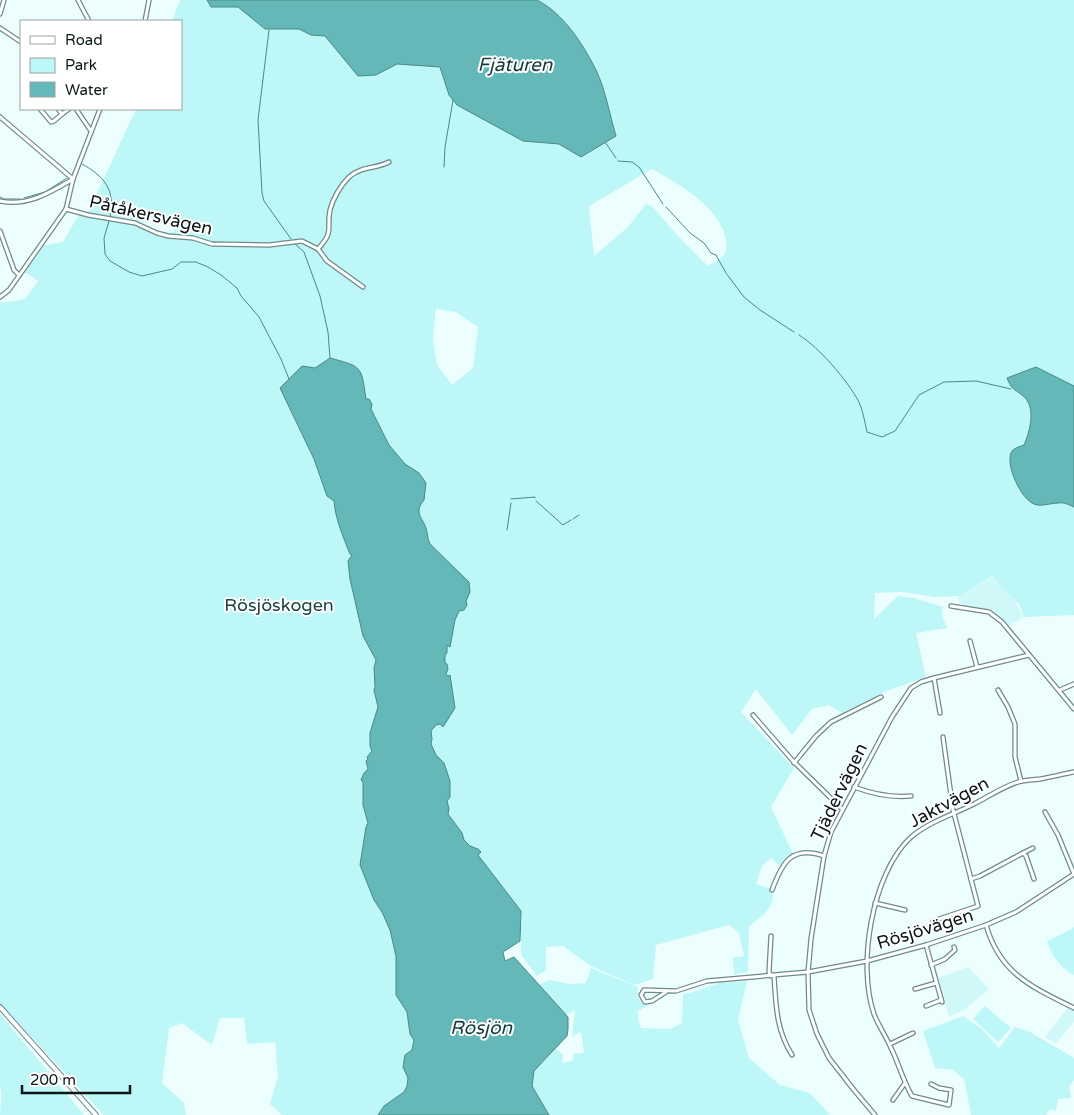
<svg xmlns="http://www.w3.org/2000/svg" width="1074" height="1115" viewBox="0 0 1074 1115" font-family="'Varela Round',sans-serif">
  <style>
    .built { fill: #d0f8f8 }
    .green { fill: #bef7f7; fill-rule: evenodd }
    .water { fill: #64b8b8; stroke: #4a8888 }
    .lines { fill: none; stroke-linecap: round; stroke-linejoin: round }
    .stream { stroke: #4a8888; stroke-width: 1 }
    .street-casing { stroke: #6f8a8a; stroke-width: 5.5 }
    .secondary-casing { stroke: #6f8a8a; stroke-width: 6 }
    .street { stroke: #fff; stroke-width: 3 }
    .secondary { stroke: #fff; stroke-width: 4 }
    .labels { text-anchor: middle; stroke-width: 4; stroke-linejoin: round; paint-order: stroke }
    .street-label { font-size: 18px; fill: #0c1717; stroke: #fff }
    .park-label { font-size: 18px; fill: #1b4343; stroke: #fff }
    .water-label { font-size: 19px; font-style: italic; fill: #143c3c; stroke: #fff }
  </style>
  <rect width="100%" height="100%" fill="#ecfefe"/>
  <g class="built">
    <polygon points="992,577 1011,594 1024,617 1008,626 991,609 964,606 957,598"/>
    <polygon points="968,967 989,989 965,1009 949,1017 938,978"/>
    <polygon points="1068,1008 1074,1011 1074,1022 1056,1043 1045,1037"/>
  </g>
  <g class="green">
    <path d="M180,0H207L211,7H238L265,29L315,24L376,75L397,64L440,67L449,94L557,144L616,136C610,116 605,88 596,69C583,44 563,13 537,0H1074V386L1036,367L1016,392C1038,403 1031,427 1024,445L1014,449L1043,506L1060,502L1074,507V615L1024,617L1020,605L992,576L960,596L934,597L902,592L875,593L874,619L898,596L914,598L943,607L942,616L947,628L916,633L926,677L884,692L842,713L829,705L812,709L792,735L756,689L741,712L794,768L771,807L793,854L788,856L780,866L771,858L762,866L756,884L771,889C778,905 762,917 749,926L748,972L734,974L733,958L744,956L739,933L729,925L656,945L653,979L634,985L591,966L563,946L546,947V970L537,976L521,955V911L477,854L480,852L474,850L505,1115H282L270,1104L278,1076L275,1042L247,1044L244,1018H220L212,1045L182,1023L169,1028L162,1083L184,1103L186,1115H104L0,1003V303L25,299L38,281L25,272L44,245L63,242L79,214L86,217L136,109H181V21H172ZM652,169C677,183 717,205 725,236C726,242 728,249 724,255C720,259 713,263 708,266L677,235L652,206L646,204L628,227L594,256L589,206ZM158,214C165,217 167,222 174,226V232C162,235 149,226 137,221L144,223ZM436,309L456,312L478,327L473,368L452,385L437,365L433,338Z"/>
    <path d="M1074,927V975C1060,968 1052,956 1047,941L1070,930Z"/>
    <polygon points="591,968 638,987 637,996 643,1004 649,1005 638,1011 638,1018 641,1028 670,1029 682,1023 683,994 690,993 719,983 747,981 738,1020 749,1058 780,1085 810,1093 830,1115 549,1115 532,1086 534,1071 556,1049 563,1055 562,1063 571,1061 574,1058 573,1054 584,1053 581,1031 572,1037 575,1010 566,1015 539,985 548,980 570,984 586,983"/>
    <polygon points="985,1006 1011,1028 998,1042 973,1019"/>
    <path d="M0,1014L84,1115H0C0,1105 3,1096 0,1087Z"/>
    <polygon points="963,1016 982,1029 999,1048 1015,1027 1030,1032 1074,1058 1074,1080 1069,1087 1071,1098 1058,1099 1056,1111 1050,1109 1046,1115 971,1115 964,1079 953,1070 935,1068 923,1031"/>
  </g>
  <g class="water">
    <path d="M207,0H537C563,13 583,44 596,70C605,88 610,116 616,136L581,157L559,144L523,141L457,105L449,95L440,67L397,64L376,75L358,76L325,36L311,35L299,29H265L238,7H211Z"/>
    <path d="M330,358C363,367 361,366 366,399H369L372,404L371,409L389,445L405,464L419,473L426,483L424,500C413,513 423,518 426,528C428,534 427,538 430,544L469,582L470,592L466,601L467,605L464,610L459,611L455,620L450,647L447,645V653L445,655V663L447,664L448,669L446,674L448,676L450,675L455,708L443,727L440,724L436,725L431,731L432,739L431,744L436,755L444,763L450,781V797L447,801L449,809L448,814L462,833L464,840L470,846L478,849L481,852L478,855L521,911L520,941L503,952L505,961L514,957L568,1017V1029L567,1036L534,1071L532,1086L549,1115H378L384,1106L404,1092L407,1086L408,1078L403,1067L405,1055L412,1050L414,1040L410,1034L407,1012L396,995V956L390,930L382,912L374,900L360,865L366,827L368,823L363,805V782L361,780L364,773L368,769L366,761L368,759L367,757L372,751L370,746V733L378,707L374,690L375,687L374,668L376,660L363,636L350,579L348,561L352,555L350,554C344,539 335,518 334,501L327,496L314,459L280,388L302,366L315,368Z"/>
    <path d="M1036,367L1074,386V507C1069,505 1064,502 1059,503C1049,503 1040,508 1032,503C1020,496 1006,466 1011,453C1013,448 1019,447 1024,445C1030,431 1037,406 1022,395C1013,388 1012,390 1007,378Z"/>
  </g>
  <g class="lines">
    <g class="stream">
      <polyline points="269,30 258,120 262,193 264,201 291,239"/>
      <polyline points="605,142 616,158"/>
      <polyline points="618,161 632,162 639,167 663,204"/>
      <path d="M82,164C104,176 116,190 110,217"/>
      <polyline points="444,167 445,147 453,100"/>
      <polyline points="0,197 4,199 20,199"/>
      <polyline points="24,198 45,192 67,178"/>
      <polyline points="666,207 690,233 704,243 711,253 716,255 726,273 744,297 760,310 794,332"/>
      <polyline points="109,221 104,238 105,254 110,261 129,272 142,276 172,269 181,262 196,262 208,267 221,275 237,288 241,296 259,317 281,359 289,379"/>
      <polyline points="295,244 304,252 320,296 328,332 330,358"/>
      <path d="M799,335C820,348 847,380 859,402C863,411 865,423 867,432L882,437L895,431L919,395L944,382L976,381L1011,389"/>
      <polyline points="511,499 535,497 535,498"/>
      <polyline points="536,501 563,525 571,520"/>
      <polyline points="573,519 579,515"/>
      <polyline points="507,530 511,503"/>
    </g>
    <g class="street-casing">
      <g id="street">
        <polyline points="78,0 89,21"/>
        <polyline points="0,14 4,0"/>
        <polyline points="145,21 149,0"/>
        <polyline points="0,28 21,42"/>
        <polyline points="40,109 51,122 54,121 62,114"/>
        <polyline points="58,109 62,114 69,109"/>
        <polyline points="76,109 91,131"/>
        <polyline points="0,117 73,179"/>
        <path d="M0,201C27,207 51,192 73,179"/>
        <polyline points="66,209 88,215 135,223 157,233 168,236 193,238 212,244 269,245 302,241 318,249 327,261 363,287"/>
        <polyline points="0,231 14,270 19,275"/>
        <path d="M318,249C335,230 326,230 330,210C333,198 341,185 349,177C361,166 376,169 389,162"/>
        <polyline points="0,297 9,290 66,209 73,179 100,109"/>
        <polyline points="951,606 989,612 1002,622 1074,709"/>
        <polyline points="970,641 977,667"/>
        <polyline points="934,678 940,713"/>
        <polyline points="998,690 1008,707 1015,724 1015,757 1021,781"/>
        <polyline points="1060,690 1074,684"/>
        <polyline points="753,715 793,761 842,809"/>
        <polyline points="794,763 816,736 831,722 881,697"/>
        <path d="M854,787C873,794 891,798 911,796"/>
        <polyline points="1045,812 1058,835 1074,874"/>
        <polyline points="1023,853 1033,848"/>
        <polyline points="971,879 980,876 1023,853 1026,856 1034,879"/>
        <path d="M772,890C782,863 791,845 824,856"/>
        <polyline points="875,903 905,910"/>
        <polyline points="933,921 978,906 953,810 943,737"/>
        <path d="M986,925C1000,974 1032,987 1074,1008"/>
        <polyline points="926,945 942,1002"/>
        <polyline points="931,965 945,959 955,950 954,947"/>
        <polyline points="771,976 769,972 771,936"/>
        <path d="M774,976C776,1005 776,1030 792,1055"/>
        <polyline points="915,989 936,983"/>
        <polyline points="666,992 652,1001 645,1002 641,995 644,990 676,991 707,981 808,972 867,961 926,945 986,925 1016,912 1074,874"/>
        <polyline points="926,1006 941,1000"/>
        <polyline points="890,1044 913,1033"/>
        <path d="M931,1084L939,1088L951,1090L949,1105L912,1096C903,1081 899,1064 891,1048C886,1036 878,1025 874,1014C857,965 872,874 910,838C928,822 952,815 974,804C988,797 1002,787 1018,782C1025,780 1033,780 1040,779C1052,777 1063,774 1074,772"/>
        <polyline points="893,1100 905,1083"/>
        <polyline points="875,1115 854,1090 829,1058 817,1034 809,1010 808,972 811,939 824,856 831,832 892,717 911,688 921,682 934,678 1029,655"/>
      </g>
    </g>
    <g class="secondary-casing">
      <polyline id="secondary" points="0,1007 96,1115"/>
    </g>
    <use href="#street" class="street"/>
    <use href="#secondary" class="secondary"/>
  </g>
  <g class="labels">
    <g class="street-label">
      <text transform="translate(151 215) rotate(13)" y="6">Påtåkersvägen</text>
      <text transform="translate(839 792) rotate(-64)" y="6">Tjädervägen</text>
      <text transform="translate(949 802) rotate(-28)" y="6">Jaktvägen</text>
      <text transform="translate(925 929) rotate(-17)" y="6">Rösjövägen</text>
    </g>
    <g class="park-label">
      <text x="279" y="611">Rösjöskogen</text>
    </g>
    <g class="water-label">
      <text x="515" y="71">Fjäturen</text>
      <text x="481" y="1034">Rösjön</text>
    </g>
  </g>
  <rect x="20" y="20" width="162" height="90" fill="#ffffff" stroke="#9ea2a2"/>
  <rect x="30" y="36" width="25" height="8" fill="#ffffff" stroke="#9ea2a2"/>
  <text x="65" y="45" font-size="15" fill="#0c1717">Road</text>
  <rect x="30" y="58" width="25" height="15" fill="#bef7f7" stroke="#9ea2a2"/>
  <text x="65" y="70" font-size="15" fill="#0c1717">Park</text>
  <rect x="30" y="82" width="25" height="15" fill="#64b8b8" stroke="#9ea2a2"/>
  <text x="65" y="95" font-size="15" fill="#0c1717">Water</text>
  <path d="M22 1085v8h108v-8" fill="none" stroke="#0c1717" stroke-width="2.5"/>
  <text x="30" y="1085" font-size="15" fill="#0c1717" stroke="#ffffff" stroke-width="4" paint-order="stroke">200 m</text>
</svg>
